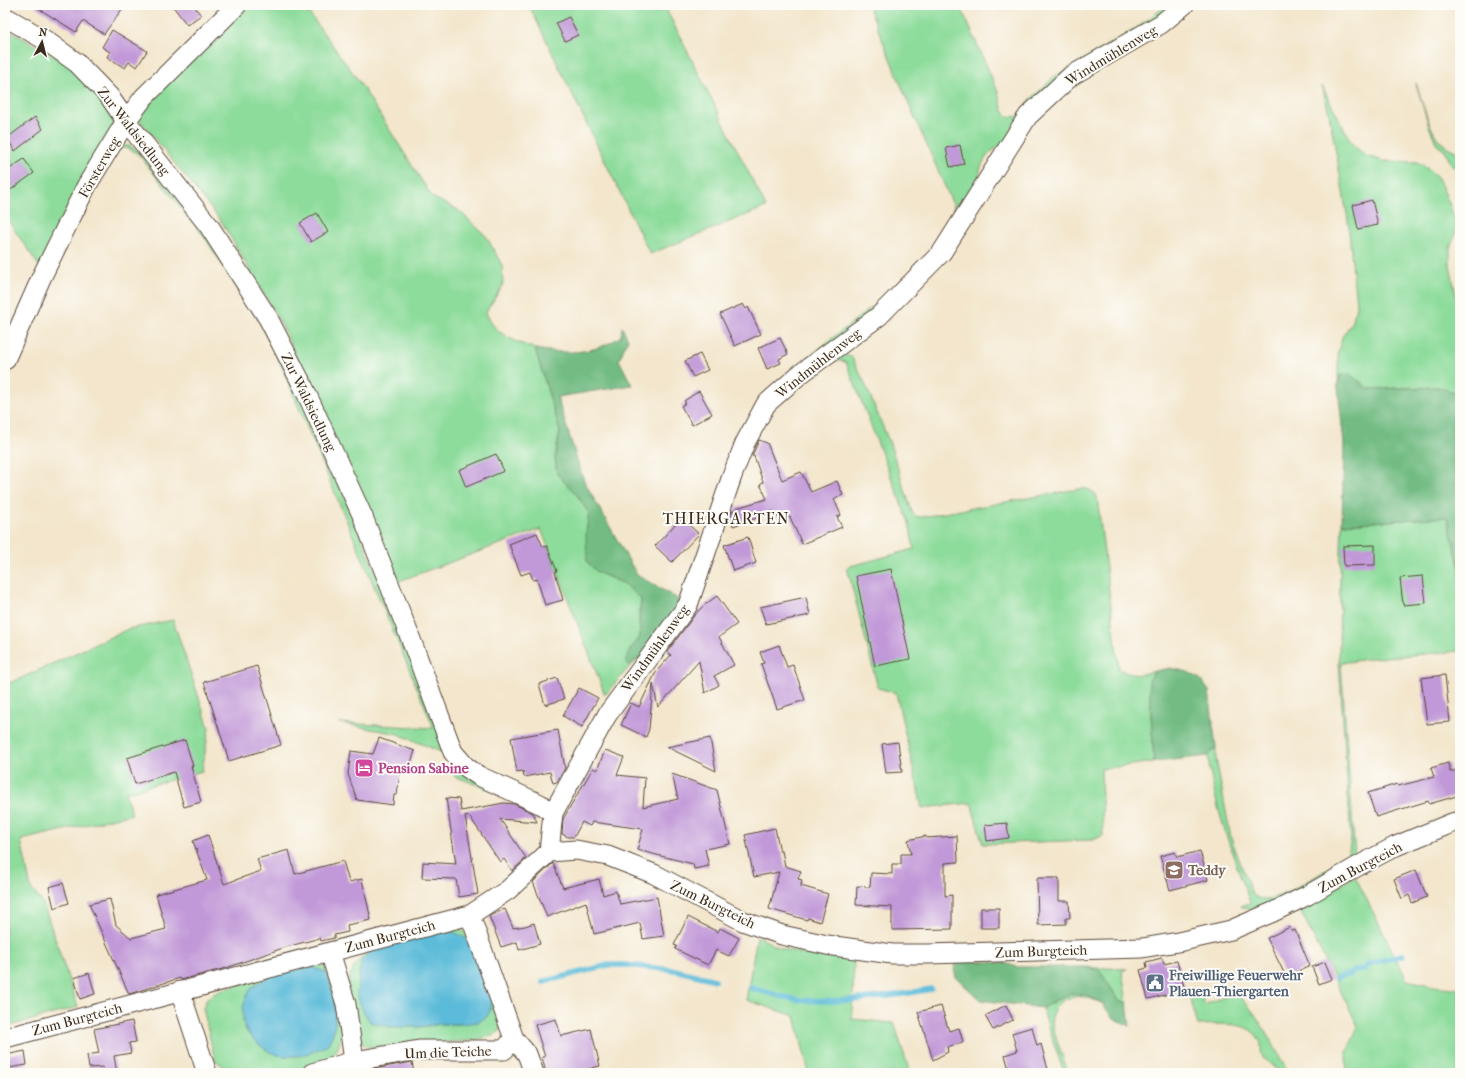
<svg xmlns="http://www.w3.org/2000/svg" width="1465" height="1078" viewBox="0 0 1465 1078" font-family="'IM FELL French Canon',serif">
  <style>
    .green { fill: #8ddc9b; stroke: #64835c }
    .forest { fill: #72bc83; stroke: #567350 }
    .water { fill: #5bbbd9; stroke: #4b727c }
    .lines { fill: none; stroke-linecap: round; stroke-linejoin: round }
    .stream { stroke: #5bbbd9; stroke-width: 5.5 }
    .building { fill: #c199d8 }
    .minor-casing { stroke: #574638; stroke-width: 21 }
    .minor { stroke: #fff; stroke-width: 19 }
    .labels { text-anchor: middle; stroke-width: 4; stroke-linejoin: round; paint-order: stroke }
    .street-label { font-size: 14px; fill: #3b2a1e; stroke: #fdfcf7 }
    .hotel-label { font-size: 14px; font-weight: bold; fill: #b23c85; stroke: #fdfcf7; text-anchor: start }
    .education-label { font-size: 14px; font-weight: bold; fill: #785e54; stroke: #fdfcf7; text-anchor: start }
    .service-label { font-size: 14px; font-weight: bold; fill: #4e5e75; stroke: #fdfcf7; text-anchor: start }
    .quarter-label { font-size: 16px; letter-spacing: 1px; fill: #3b2a1e; stroke: #fdfcf7 }
  </style>
  <rect width="100%" height="100%" fill="#fdfcf7"/>
  <filter id="ink" filterUnits="userSpaceOnUse"><feTurbulence type="fractalNoise" baseFrequency=".025" numOctaves="2"/><feDisplacementMap in="SourceGraphic" scale="8" xChannelSelector="R" yChannelSelector="G"/><feConvolveMatrix kernelMatrix="1 2 1 2 8 2 1 2 1" color-interpolation-filters="sRGB"/></filter>
  <filter id="wash" filterUnits="userSpaceOnUse"><feTurbulence type="fractalNoise" baseFrequency=".012" numOctaves="4" result="noise"/><feDisplacementMap in="SourceGraphic" scale="16" xChannelSelector="R" yChannelSelector="G"/><feGaussianBlur stdDeviation="0.9" result="paint"/><feColorMatrix in="noise" values="0 0 0 0 0 0 0 0 0 0 0 0 0 0 0 0 0 1.4 0 .05"/><feComposite in="paint" operator="in"/></filter>
  <g filter="url(#wash)">
    <rect width="100%" height="100%" fill="#f3e6cc"/>
    <g class="green">
      <path d="M242,5H303L358,80L432,197L458,210L486,236L502,265L503,285L486,312C494,335 513,340 535,349L560,431L555,458L557,474L577,495L589,513L586,533L597,572L625,584L641,598L639,619L640,637L630,650L626,661L630,666L605,695L541,529L396,582L282,325L221,221L139,119L166,82Z"/>
      <polygon points="529,5 664,5 766,207 650,254"/>
      <path d="M868,5H960L998,92L1003,111L1007,116L1017,117L1031,99L1054,77L1137,28L1167,5H1174C1160,18 1146,29 1129,38C1106,51 1081,62 1060,79C1038,97 1021,121 1004,144C988,151 979,163 979,181L954,207C959,215 958,218 954,227L915,277L875,312L826,349L807,358L908,279L935,248L952,223L954,207L908,102Z"/>
      <polygon points="5,28 72,66 112,110 115,118 113,130 39,266 5,216"/>
      <path d="M1416,83C1421,98 1429,131 1441,142C1446,147 1453,150 1460,153V173L1451,164L1445,151L1437,145L1429,126Z"/>
      <polygon points="1322,86 1352,144 1366,156 1383,161 1417,162 1428,168 1438,178 1450,205 1457,226 1454,238 1450,248 1450,265 1460,316 1460,394 1439,387 1368,389 1361,382 1340,375 1338,388 1338,353 1342,337 1353,321 1356,305 1348,220 1329,113"/>
      <polygon points="119,145 130,146 137,150 202,228 256,313 310,414 452,755 538,808 454,776 448,755 398,734 339,723 434,728 280,363 262,326 203,235 138,154 127,148 117,149"/>
      <path d="M839,355L851,356L864,381L890,444L912,512L915,516L922,517L1078,489C1088,488 1091,489 1097,497L1119,669C1133,677 1140,675 1155,671L1149,682L1154,762L1101,769L1103,836L1092,840L983,844L971,803L922,808L896,693L878,688L847,567L914,549L909,523L846,362L830,359Z"/>
      <path d="M1447,517L1460,569V651L1374,658L1341,663L1355,856L1283,898L1254,909H1246L1241,906L1250,903C1233,855 1214,807 1208,756L1216,747V759L1231,838L1252,894C1256,897 1261,900 1266,900C1287,896 1324,871 1344,859L1349,851L1351,839L1339,663L1340,578L1342,524Z"/>
      <polygon points="173,620 209,728 202,771 125,793 132,814 21,840 31,889 43,903 78,1007 7,1027 5,1026 5,684 15,681 128,629"/>
      <polygon points="1355,876 1407,980 1434,986 1460,989 1460,1073 1347,1073 1346,1055 1358,1026 1300,910"/>
      <path d="M440,927L459,928L471,937L482,955L391,1027H419L442,1024H463L493,1001L501,1020L500,1031L492,1036L475,1040L382,1047H369L359,1042C356,1030 353,1018 350,1006C349,1001 346,995 347,991C351,941 402,937 440,927Z"/>
      <polygon points="757,936 780,948 805,954 854,960 852,1019 894,1023 910,1073 809,1073 795,1016 746,1000"/>
      <path d="M315,961C335,972 334,979 337,1000C339,1016 345,1036 336,1051C334,1055 327,1061 323,1063C302,1072 261,1076 239,1073C230,1072 221,1065 215,1060L203,1008L207,998L219,991Z"/>
      <polygon points="1083,967 1127,969 1122,971 1127,1003 1119,1000 1099,970"/>
      <path d="M1201,992L1204,1005C1211,1002 1228,995 1234,995C1249,995 1281,1059 1288,1073H1280C1277,1066 1269,1064 1264,1059C1259,1053 1263,1045 1259,1039C1247,1019 1218,1025 1198,1025L1189,995Z"/>
      <path d="M1070,994H1084L1102,1003C1096,1001 1090,998 1084,997C1069,994 1049,1005 1052,1022C1055,1039 1063,1056 1068,1073H1064L1042,1008L1060,998Z"/>
    </g>
    <g class="forest">
      <path d="M622,327L628,339L619,360L632,385L557,397L584,481L637,575L678,599V609L642,657L630,666L626,661L630,650L640,637L639,619L641,599L625,584L597,572L587,562L586,533L589,513L577,495L557,474L555,458L560,431L535,349C565,354 595,355 621,336Z"/>
      <polygon points="1350,374 1368,389 1439,387 1460,394 1460,569 1447,517 1342,524 1344,444 1338,388 1340,375"/>
      <polygon points="1170,668 1188,672 1200,679 1209,691 1216,747 1208,756 1154,762 1149,681 1155,671"/>
      <polygon points="965,961 1005,963 1017,967 1083,967 1099,970 1119,1000 1127,1003 1130,1026 1112,1017 1102,1003 1084,994 1070,994 1060,998 1042,1008 980,1000 956,977 954,970 956,963"/>
    </g>
    <g class="water">
      <polygon points="434,930 454,932 471,941 493,1001 488,1016 478,1022 463,1024 441,1024 419,1027 391,1027 370,1022 362,1009 357,995 361,960 372,950"/>
      <path d="M312,967L326,972C334,991 342,1026 327,1045C323,1048 315,1050 310,1053C300,1057 283,1058 272,1053C263,1049 249,1037 245,1028C240,1017 243,997 252,988C266,974 294,971 312,967Z"/>
    </g>
    <g class="lines">
      <g class="stream">
        <polyline points="1337,978 1345,975 1350,975 1354,971 1364,970 1368,964 1372,963 1403,955"/>
        <polyline points="543,982 608,965 625,965 675,970 715,980"/>
        <path d="M751,988C766,992 783,998 799,1000C842,1004 889,997 931,989"/>
      </g>
    </g>
    <g id="blocks">
      <g class="building">
        <polygon points="33,5 125,5 104,34 83,21 76,32"/>
        <polygon points="172,5 193,5 201,15 187,25"/>
        <polygon points="569,17 578,35 565,41 556,23"/>
        <polygon points="112,30 147,51 137,67 129,62 125,68 107,57 110,52 102,47"/>
        <polygon points="35,117 43,129 15,151 7,138"/>
        <polygon points="960,145 964,164 950,167 946,148"/>
        <polygon points="24,159 34,173 5,194 5,172"/>
        <polygon points="1372,200 1378,225 1358,229 1353,205"/>
        <polygon points="317,213 328,232 311,242 300,223"/>
        <polygon points="743,304 746,309 748,307 761,334 735,346 720,314"/>
        <polygon points="780,338 788,354 779,359 781,363 767,369 758,348"/>
        <polygon points="700,354 708,370 693,377 685,361"/>
        <polygon points="699,391 712,414 692,425 681,406 686,403 684,401"/>
        <polygon points="759,440 767,443 782,480 801,472 811,492 837,481 843,495 834,499 841,515 837,517 842,527 802,544 790,517 786,519 783,514 776,517 774,511 754,519 733,526 730,517 732,511 736,510 736,508 767,499 760,484 763,482 754,456 752,456"/>
        <polygon points="496,454 504,471 466,487 459,470"/>
        <polygon points="681,518 699,534 672,562 655,546"/>
        <polygon points="537,533 543,547 547,546 557,571 555,572 563,600 545,605 537,579 533,580 530,572 521,575 509,544"/>
        <polygon points="748,537 756,563 733,571 724,545"/>
        <polygon points="1375,545 1375,565 1344,566 1343,546"/>
        <polygon points="891,569 910,659 875,666 856,576"/>
        <polygon points="1423,576 1426,603 1403,605 1400,578"/>
        <polygon points="717,596 737,624 719,637 734,665 714,676 719,685 705,693 699,661 658,707 653,684 649,729 646,737 621,725 631,703 639,707 656,672 671,655 667,652 693,617 703,606"/>
        <polygon points="806,597 810,615 766,624 760,607"/>
        <polygon points="779,645 787,667 793,665 805,700 777,709 761,664 764,663 760,652"/>
        <polygon points="257,666 281,745 229,761 204,682"/>
        <polygon points="1445,675 1450,722 1427,724 1421,678"/>
        <polygon points="557,678 564,699 545,705 539,684"/>
        <polygon points="579,688 598,698 582,727 563,716"/>
        <polygon points="558,730 565,768 557,782 553,783 550,772 524,777 523,771 517,772 511,738"/>
        <polygon points="379,738 415,751 409,768 401,766 397,795 394,795 393,805 357,800 348,774 351,751 373,754"/>
        <polygon points="710,738 716,771 667,747"/>
        <polygon points="185,740 193,766 191,766 201,802 184,807 174,772 135,784 127,758"/>
        <polygon points="898,742 902,772 886,773 882,744"/>
        <polygon points="605,750 624,757 617,775 645,778 643,807 678,799 672,774 717,790 730,844 705,849 709,866 694,869 693,864 637,850 643,829 592,822 590,826 582,822 574,837 568,837 562,834 563,819 593,768 597,770"/>
        <polygon points="1448,763 1450,772 1460,769 1460,795 1429,804 1428,801 1376,817 1368,793 1397,784 1398,786 1434,777 1431,768"/>
        <polygon points="446,798 459,799 461,811 504,803 514,804 533,813 537,822 500,819 526,858 512,871 504,859 500,862 470,817 465,816 478,894 459,897 456,879 422,878 423,862 456,864"/>
        <polygon points="1007,823 1009,838 987,841 985,825"/>
        <polygon points="775,828 780,852 782,851 785,866 801,871 798,879 802,880 801,886 828,894 820,922 808,918 807,920 769,909 779,872 754,877 745,835"/>
        <polygon points="208,835 224,884 261,871 257,859 289,850 295,874 343,861 349,882 362,879 371,920 347,925 348,932 334,935 334,938 321,941 320,938 286,947 226,968 181,980 180,978 129,994 89,904 110,899 116,925 131,938 166,929 156,894 207,880 193,841"/>
        <polygon points="926,836 926,838 957,836 958,862 945,863 945,896 952,895 952,929 892,930 892,907 856,905 857,886 870,887 871,873 892,874 892,864 901,864 901,854 911,854 908,840"/>
        <polygon points="1200,851 1208,880 1170,890 1160,856 1175,852 1177,857"/>
        <polygon points="553,863 563,888 599,879 603,895 616,891 620,904 657,897 664,936 643,939 640,923 594,934 586,902 547,917 533,882"/>
        <polygon points="1416,870 1427,897 1412,903 1409,895 1402,899 1394,879"/>
        <polygon points="1037,878 1059,878 1059,901 1069,901 1070,918 1066,918 1066,924 1038,925"/>
        <polygon points="63,883 69,903 54,908 49,887"/>
        <rect x="981" y="908" width="18" height="20"/>
        <polygon points="505,909 513,928 525,926 534,923 540,944 519,950 517,942 501,947 489,916"/>
        <polygon points="688,917 718,932 720,928 739,938 729,956 716,950 708,965 675,949 677,946 674,945"/>
        <polygon points="1290,927 1292,931 1295,930 1310,966 1286,977 1267,938"/>
        <polygon points="1162,958 1164,964 1177,961 1185,990 1148,999 1140,970 1147,968 1146,962"/>
        <polygon points="1325,962 1332,979 1319,984 1312,967"/>
        <polygon points="89,973 95,994 80,999 74,978"/>
        <polygon points="1006,1005 1013,1020 993,1030 985,1016"/>
        <polygon points="941,1006 949,1031 959,1028 963,1042 947,1047 948,1052 933,1060 918,1012"/>
        <polygon points="556,1019 561,1036 591,1029 600,1066 570,1073 546,1073 542,1057 545,1057 535,1025"/>
        <polygon points="132,1021 136,1042 129,1043 131,1053 114,1056 117,1073 104,1073 103,1067 89,1068 87,1055 99,1053 94,1029"/>
        <polygon points="1032,1027 1037,1046 1041,1044 1049,1073 1010,1073 1005,1055 1017,1051 1012,1033"/>
        <polygon points="25,1051 27,1065 8,1068 6,1055"/>
        <polygon points="412,1062 414,1073 367,1073 367,1070"/>
      </g>
    </g>
  </g>
  <g filter="url(#ink)">
    <use href="#blocks" fill-opacity="0" stroke="#574638" stroke-width="1"/>
    <g class="lines">
      <g class="minor-casing">
        <g id="minor">
          <polyline points="5,18 9,19 45,40 77,63 109,96 126,121 209,226 268,318 304,388 363,517 410,637 453,752 466,767 479,776 540,804 553,813"/>
          <polyline points="5,360 42,276 87,185 126,121 144,97 237,5"/>
          <polyline points="549,852 553,813 607,715 688,605 732,476 745,443 766,404 799,375 879,316 942,252 1028,116 1071,76 1161,24 1184,5"/>
          <polyline points="330,952 346,1004 354,1061"/>
          <polyline points="180,991 207,1073"/>
          <polyline points="5,1038 470,915 508,890 549,852 576,850 608,856 654,874 743,921 782,935 827,945 892,954 928,954 1142,948 1178,942 1231,930 1273,912 1308,895 1360,865 1396,846 1452,823 1460,821"/>
          <polyline points="514,1039 527,1054 534,1073"/>
          <polyline points="312,1073 354,1061 419,1050 504,1050 514,1039 470,915"/>
        </g>
      </g>
      <use href="#minor" class="minor"/>
    </g>
  </g>
  <defs>
    <g id="hotel-square" transform="scale(1)"><rect x="-9" y="-9" width="18" height="18" rx="4" fill="#d1479c" stroke="#fdfcf7"/><path d="M-6-4.5h1.5V1H6V5H4.5V3h-9V5H-6ZM-4 0a1.8 1.8 0 1 1 3.6 0ZM.5 0V-2.5h3Q6-2.5 6 0Z" fill="#fff"/></g>
    <g id="school-square" transform="scale(1)"><rect x="-9" y="-9" width="18" height="18" rx="4" fill="#8d6e63" stroke="#fdfcf7"/><path d="M0-5L7-2L0 1L-7-2ZM-4 1L0 2.5L4 1V4Q0 6-4 4Z" fill="#fff"/></g>
    <g id="civic-square" transform="scale(1)"><rect x="-9" y="-9" width="18" height="18" rx="4" fill="#5c6f8a" stroke="#fdfcf7"/><path d="M-.6-6.5H3V-4.5H.6V-3L4-1V1h2V6H-6V1h2V-1L-.6-3ZM-1.2 2.5V6h2.4V2.5Z" fill="#fff"/></g>
  </defs>
  <g fill-rule="evenodd">
    <use href="#hotel-square" x="364" y="768"/>
    <use href="#school-square" x="1174" y="870"/>
    <use href="#civic-square" x="1155" y="983"/>
  </g>
  <g class="labels">
    <g class="street-label">
      <text transform="translate(1111 55) rotate(-31)" y="5">Windmühlenweg</text>
      <text transform="translate(134 131) rotate(52)" y="5">Zur Waldsiedlung</text>
      <text transform="translate(99 167) rotate(-60)" y="5">Försterweg</text>
      <text transform="translate(818 363) rotate(-38)" y="5">Windmühlenweg</text>
      <text transform="translate(309 402) rotate(64)" y="5">Zur Waldsiedlung</text>
      <text transform="translate(655 648) rotate(-54)" y="5">Windmühlenweg</text>
      <text transform="translate(1360 867) rotate(-28)" y="5">Zum Burgteich</text>
      <text transform="translate(713 904) rotate(26)" y="5">Zum Burgteich</text>
      <text transform="translate(390 936) rotate(-15)" y="5">Zum Burgteich</text>
      <text transform="translate(1041 951) rotate(-2)" y="5">Zum Burgteich</text>
      <text transform="translate(77 1019) rotate(-15)" y="5">Zum Burgteich</text>
      <text transform="translate(448 1052) rotate(-2)" y="5">Um die Teiche</text>
    </g>
    <g class="hotel-label">
      <text x="378" y="773">Pension Sabine</text>
    </g>
    <g class="education-label">
      <text x="1188" y="875">Teddy</text>
    </g>
    <g class="service-label">
      <text x="1169" y="980">Freiwillige Feuerwehr<tspan x="1169" dy="16">Plauen-Thiergarten</tspan></text>
    </g>
    <g class="quarter-label">
      <text x="726" y="524">THIERGARTEN</text>
    </g>
  </g>
  <rect width="1465" height="1078" fill="none" stroke="#fdfcf7" stroke-width="20"/>
  <g transform="translate(42 42) rotate(7)" stroke="#fdfcf7" stroke-width="3" paint-order="stroke">
  <path d="M0-3L7 15L0 10L-7 15Z" fill="#3b2a1e"/>
  <text y="-6" font-size="11" font-weight="bold" text-anchor="middle" fill="#3b2a1e">N</text>
  </g>
</svg>
